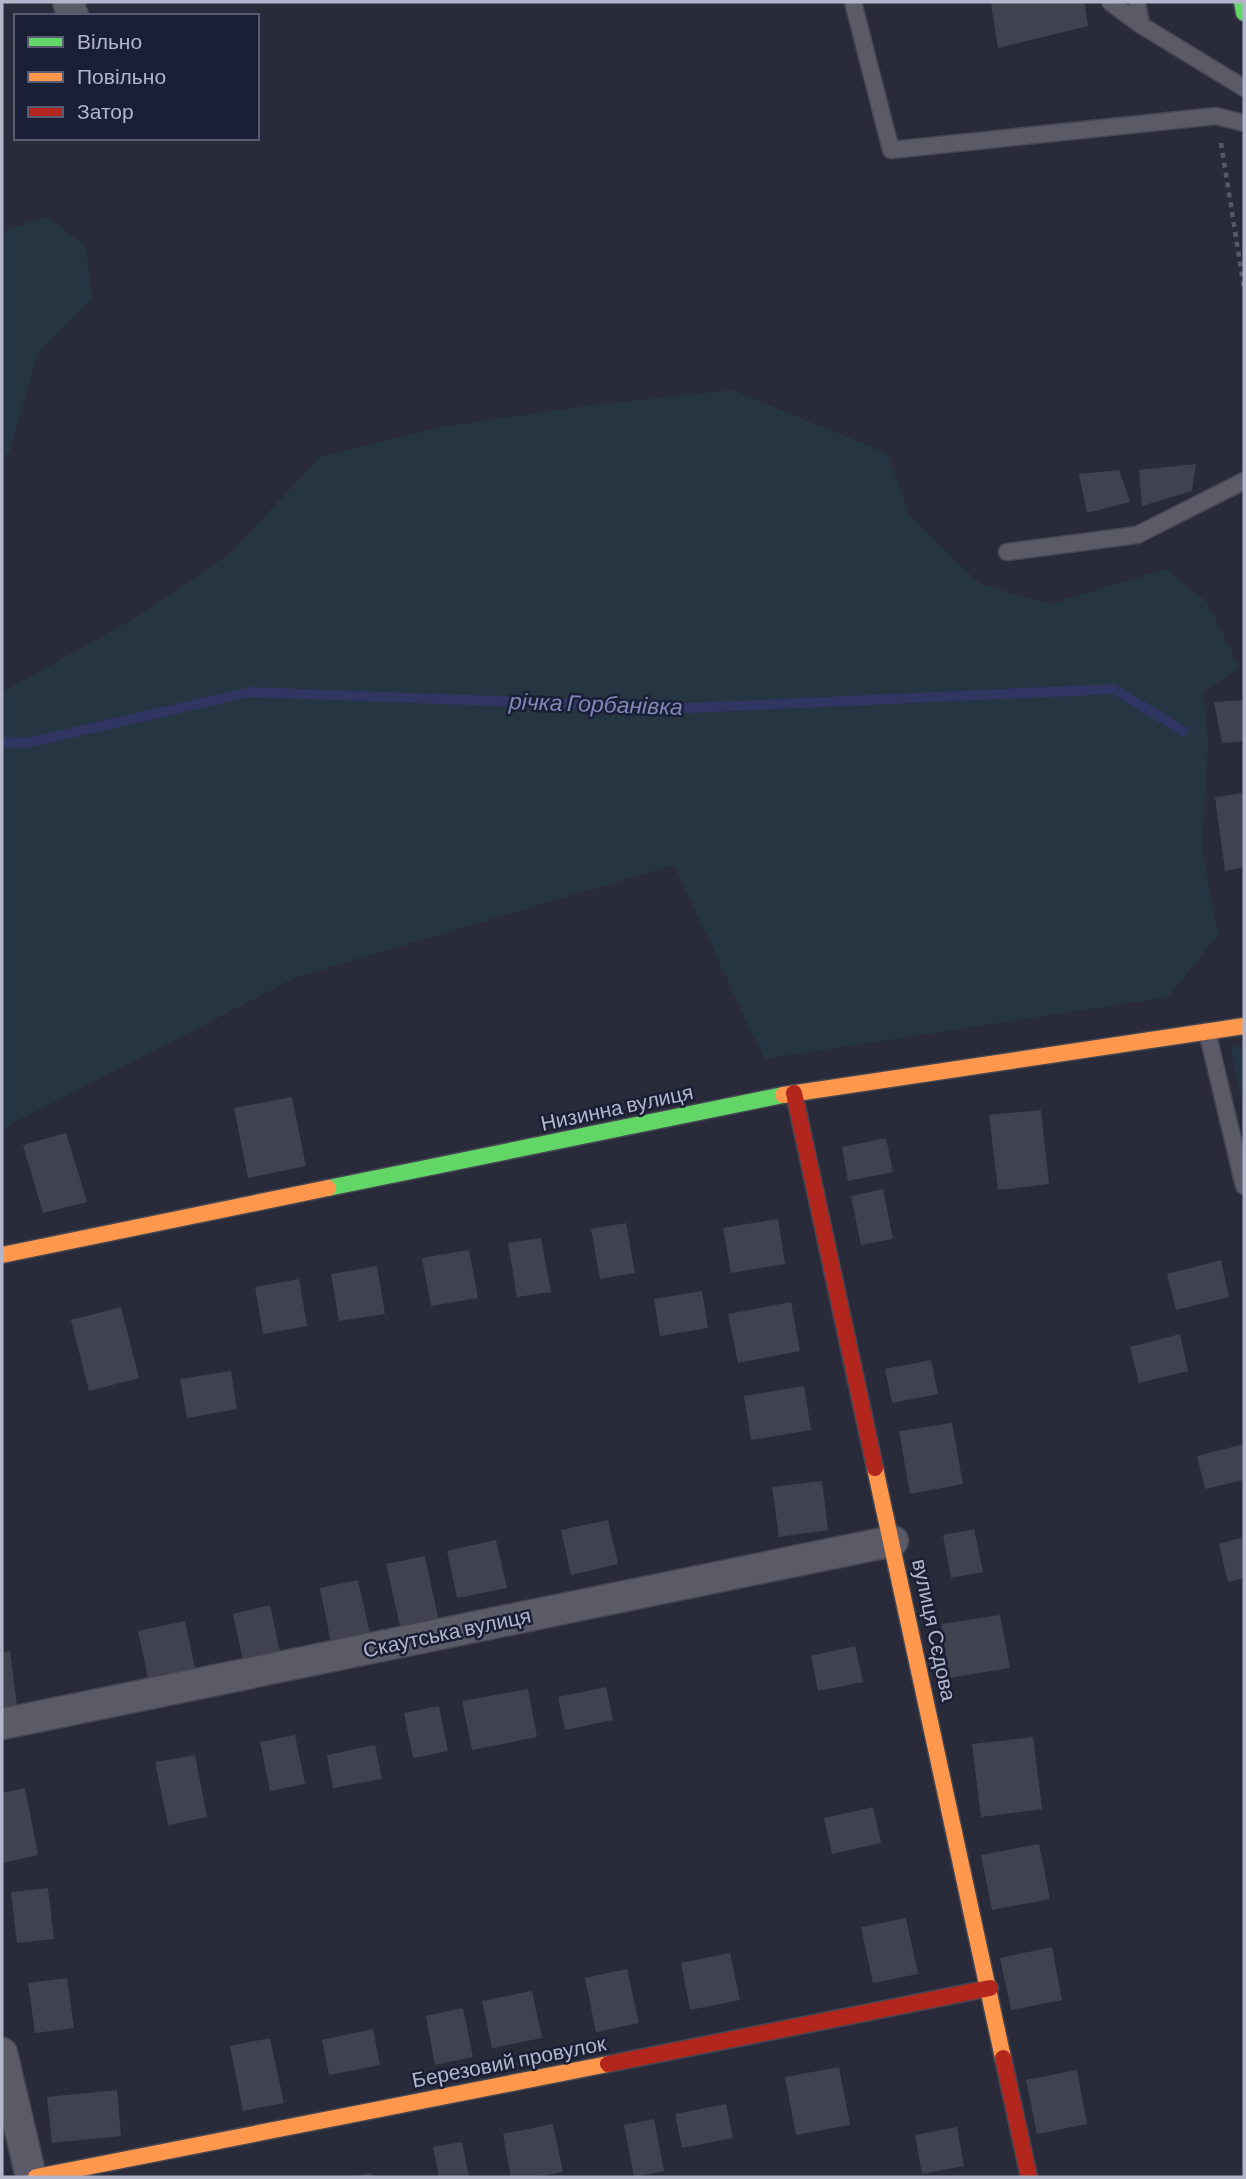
<svg xmlns="http://www.w3.org/2000/svg" width="1246" height="2179" viewBox="0 0 1246 2179" font-family="Barlow,sans-serif">
  <style>
    .green { fill: #253541 }
    .lines { fill: none; stroke-linecap: round; stroke-linejoin: round }
    .stream { stroke: #303661; stroke-width: 10 }
    .building { fill: #40424f }
    .lane-casing { stroke: #444651; stroke-width: 19 }
    .street-casing { stroke: #444651; stroke-width: 33 }
    .fast-casing { stroke: #444651; stroke-width: 19 }
    .slow-casing { stroke: #444651; stroke-width: 19 }
    .jam-casing { stroke: #444651; stroke-width: 19 }
    .path { stroke: #575a64; stroke-width: 4.5; stroke-dasharray: 5 5; stroke-linecap: butt }
    .lane { stroke: #5a5b67; stroke-width: 16 }
    .street { stroke: #5a5b67; stroke-width: 30 }
    .fast { stroke: #63d668; stroke-width: 16 }
    .slow { stroke: #ff974d; stroke-width: 16 }
    .jam { stroke: #b3261e; stroke-width: 16 }
    .labels { text-anchor: middle; stroke-width: 5; stroke-linejoin: round; paint-order: stroke }
    .street-label { font-size: 21px; fill: #b3b5cb; stroke: #1b1f35 }
    .water-label { font-size: 23px; font-style: italic; fill: #8087b9; stroke: #1b1f35 }
  </style>
  <rect width="100%" height="100%" fill="#292b3a"/>
  <g class="green">
    <polygon points="47,216 86,247 92,298 38,352 9,453 2,456 2,232"/>
    <polygon points="732,390 887,453 910,516 980,584 1050,604 1166,569 1207,602 1240,668 1203,692 1208,743 1202,847 1218,935 1168,997 764,1059 674,865 297,977 2,1129 2,692 135,618 230,553 320,457 442,427 600,404"/>
    <polygon points="1230,1047 1244,1047 1244,1110"/>
  </g>
  <g class="lines">
    <polyline class="stream" points="2,742 27,743 250,692 690,708 1114,689 1183,731"/>
  </g>
  <g class="building">
    <polygon points="1084,2 1088,26 998,48 991,3"/>
    <polygon points="1196,464 1192,491 1142,506 1139,470"/>
    <polygon points="1119,470 1130,502 1087,513 1079,474"/>
    <polygon points="1244,700 1244,741 1222,743 1214,702"/>
    <polygon points="1244,793 1244,867 1225,871 1215,797"/>
    <polygon points="292,1097 306,1166 248,1178 234,1108"/>
    <polygon points="1041,1110 1049,1184 998,1190 989,1115"/>
    <polygon points="66,1133 87,1202 43,1213 23,1145"/>
    <polygon points="886,1138 893,1172 848,1181 842,1147"/>
    <polygon points="883,1189 893,1239 861,1245 851,1196"/>
    <polygon points="778,1219 785,1264 731,1273 723,1228"/>
    <polygon points="626,1223 635,1273 600,1279 591,1229"/>
    <polygon points="541,1238 551,1292 517,1297 508,1243"/>
    <polygon points="469,1250 478,1298 431,1306 422,1258"/>
    <polygon points="1221,1260 1229,1297 1176,1310 1167,1274"/>
    <polygon points="377,1266 385,1314 339,1321 331,1274"/>
    <polygon points="299,1279 307,1326 263,1334 255,1287"/>
    <polygon points="702,1291 708,1328 660,1336 654,1299"/>
    <polygon points="791,1302 800,1351 738,1363 728,1314"/>
    <polygon points="121,1307 139,1378 89,1391 71,1320"/>
    <polygon points="1180,1334 1188,1371 1139,1383 1130,1347"/>
    <polygon points="931,1360 938,1394 892,1403 885,1369"/>
    <polygon points="231,1371 237,1409 187,1418 180,1379"/>
    <polygon points="804,1386 811,1430 751,1440 744,1396"/>
    <polygon points="952,1423 963,1484 910,1494 899,1431"/>
    <polygon points="1244,1444 1244,1480 1205,1489 1197,1456"/>
    <polygon points="822,1481 828,1530 779,1537 772,1487"/>
    <polygon points="608,1520 618,1564 571,1575 561,1530"/>
    <polygon points="974,1529 983,1572 951,1578 943,1535"/>
    <polygon points="1244,1537 1244,1578 1228,1582 1219,1544"/>
    <polygon points="496,1540 507,1588 457,1598 447,1551"/>
    <polygon points="425,1556 438,1618 400,1626 386,1564"/>
    <polygon points="358,1580 370,1634 331,1643 320,1588"/>
    <polygon points="270,1605 280,1652 243,1661 233,1614"/>
    <polygon points="1000,1615 1010,1668 950,1678 941,1624"/>
    <polygon points="185,1621 196,1673 149,1683 138,1631"/>
    <polygon points="855,1646 863,1682 818,1691 811,1656"/>
    <polygon points="10,1651 18,1713 2,1715 2,1652"/>
    <polygon points="606,1687 613,1720 565,1730 558,1697"/>
    <polygon points="528,1689 537,1737 472,1750 462,1701"/>
    <polygon points="439,1706 448,1751 413,1758 404,1713"/>
    <polygon points="295,1735 305,1784 270,1791 260,1742"/>
    <polygon points="1033,1737 1042,1809 981,1817 972,1744"/>
    <polygon points="375,1745 382,1779 333,1788 327,1755"/>
    <polygon points="195,1755 207,1817 168,1825 155,1762"/>
    <polygon points="25,1788 38,1855 2,1863 2,1793"/>
    <polygon points="873,1807 881,1843 832,1854 824,1818"/>
    <polygon points="1039,1844 1050,1899 992,1910 981,1855"/>
    <polygon points="48,1888 54,1939 17,1943 11,1892"/>
    <polygon points="906,1918 918,1974 873,1983 861,1927"/>
    <polygon points="1052,1947 1062,2000 1011,2010 1000,1958"/>
    <polygon points="730,1953 740,2000 690,2010 681,1963"/>
    <polygon points="627,1969 639,2023 596,2032 585,1978"/>
    <polygon points="67,1978 74,2028 35,2033 28,1983"/>
    <polygon points="532,1991 542,2038 492,2048 482,2001"/>
    <polygon points="463,2008 473,2057 435,2065 426,2016"/>
    <polygon points="373,2029 380,2065 329,2075 322,2040"/>
    <polygon points="270,2038 284,2103 243,2111 230,2046"/>
    <polygon points="839,2067 850,2125 796,2135 785,2077"/>
    <polygon points="1077,2070 1087,2124 1037,2134 1026,2080"/>
    <polygon points="117,2090 121,2136 52,2143 47,2097"/>
    <polygon points="726,2104 733,2138 682,2148 675,2114"/>
    <polygon points="654,2119 664,2171 634,2177 624,2125"/>
    <polygon points="553,2124 563,2172 536,2177 511,2177 503,2134"/>
    <polygon points="957,2127 964,2166 922,2174 915,2135"/>
    <polygon points="462,2142 469,2177 439,2177 433,2147"/>
    <polygon points="371,2173 372,2177 355,2177 355,2176"/>
  </g>
  <g class="lines">
    <g class="lane-casing">
      <g id="lane">
        <polyline points="853,2 891,150 1216,116 1244,123"/>
        <polyline points="1110,2 1141,25 1244,88"/>
        <polyline points="1137,2 1141,25"/>
        <polyline points="1007,552 1137,535 1244,481"/>
        <polyline points="1207,1031 1244,1186"/>
      </g>
    </g>
    <g class="street-casing">
      <g id="street">
        <polyline points="68,2 73,16"/>
        <polyline points="2,1724 893,1541"/>
        <polyline points="2,2053 31,2177"/>
      </g>
    </g>
    <g class="fast-casing">
      <g id="fast">
        <polyline points="1242,2 1244,13"/>
        <polyline points="328,1188 783,1095"/>
      </g>
    </g>
    <g class="slow-casing">
      <g id="slow">
        <polyline points="783,1095 1244,1026"/>
        <polyline points="2,1255 328,1188"/>
        <polyline points="875,1468 1003,2058"/>
        <polyline points="36,2177 608,2064"/>
      </g>
    </g>
    <g class="jam-casing">
      <g id="jam">
        <polyline points="794,1093 875,1468"/>
        <polyline points="1003,2058 1029,2177"/>
        <polyline points="608,2064 990,1988"/>
      </g>
    </g>
    <polyline class="path" points="1221,143 1244,288"/>
    <use href="#lane" class="lane"/>
    <use href="#street" class="street"/>
    <use href="#fast" class="fast"/>
    <use href="#slow" class="slow"/>
    <use href="#jam" class="jam"/>
  </g>
  <g class="labels">
    <g class="street-label">
      <text transform="translate(617 1108) rotate(-12)" y="7">Низинна вулиця</text>
      <text transform="translate(934 1630) rotate(78)" y="7">вулиця Сєдова</text>
      <text transform="translate(447 1633) rotate(-12)" y="7">Скаутська вулиця</text>
      <text transform="translate(509 2062) rotate(-11)" y="7">Березовий провулок</text>
    </g>
    <g class="water-label">
      <text transform="translate(596 704) rotate(2)" y="8">річка Горбанівка</text>
    </g>
  </g>
  <rect width="1246" height="2179" fill="none" stroke="#b3b5cb" stroke-width="7"/>
  <rect x="14" y="14" width="245" height="126" fill="#1b1f35" stroke="#585b71" stroke-width="2"/>
  <rect x="28" y="37" width="35" height="10" fill="#63d668" stroke="#585b71" stroke-width="2"/>
  <text x="77" y="49" font-size="21" fill="#b3b5cb">Вільно</text>
  <rect x="28" y="72" width="35" height="10" fill="#ff974d" stroke="#585b71" stroke-width="2"/>
  <text x="77" y="84" font-size="21" fill="#b3b5cb">Повільно</text>
  <rect x="28" y="107" width="35" height="10" fill="#b3261e" stroke="#585b71" stroke-width="2"/>
  <text x="77" y="119" font-size="21" fill="#b3b5cb">Затор</text>
</svg>
